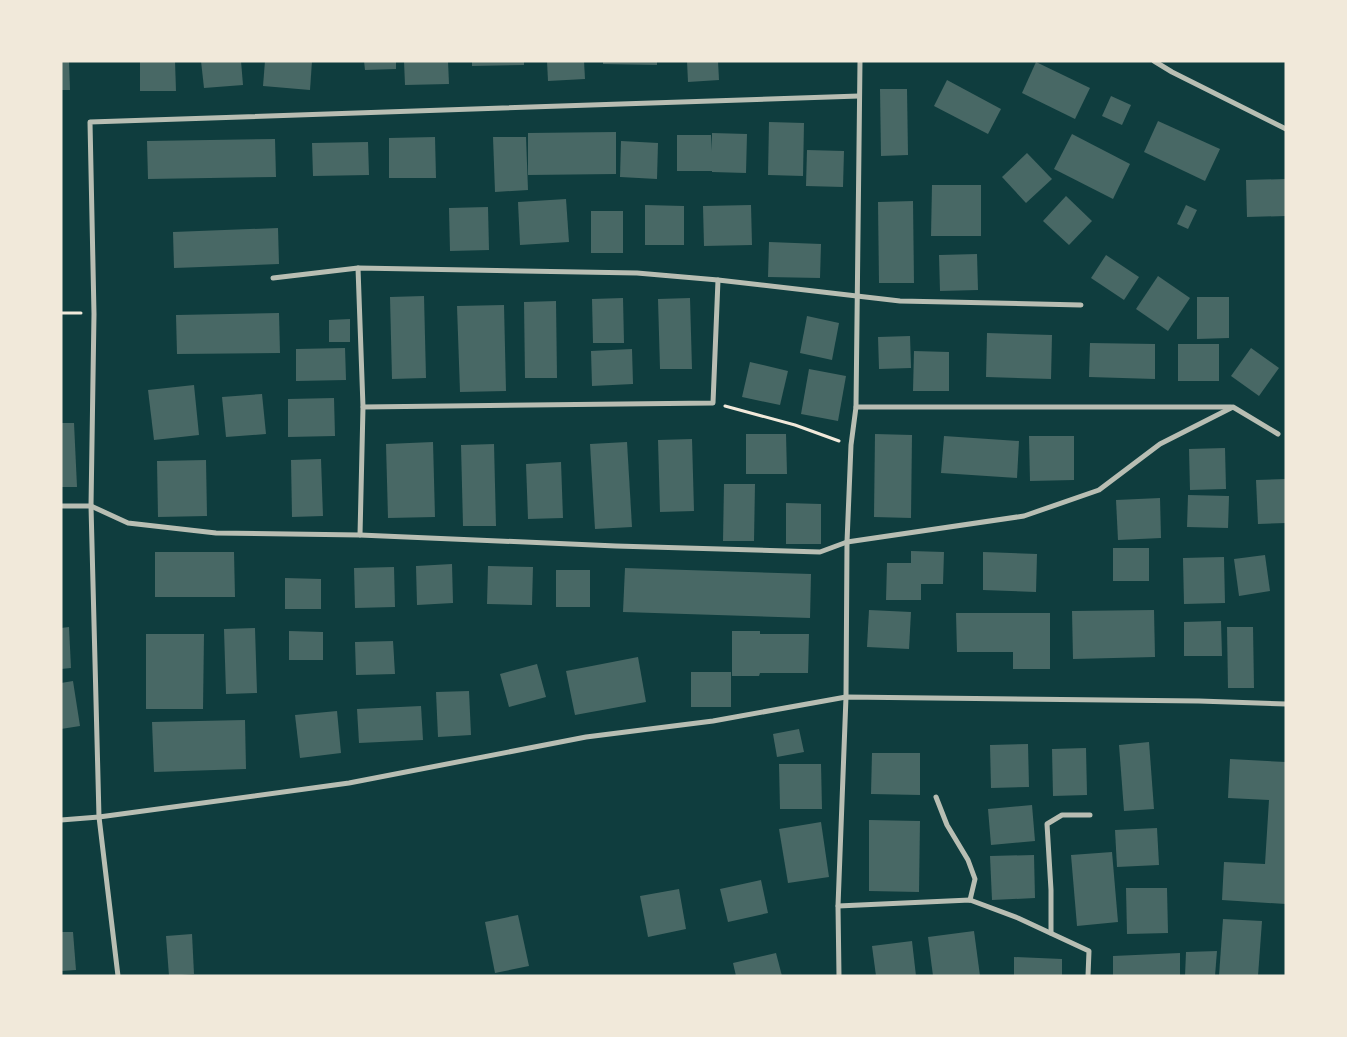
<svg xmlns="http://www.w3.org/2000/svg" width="1347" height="1037" viewBox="0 0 1347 1037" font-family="Rubik,sans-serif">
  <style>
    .building { fill: #486865 }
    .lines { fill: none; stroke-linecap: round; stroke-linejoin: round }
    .path { stroke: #f1e9da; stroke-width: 3 }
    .minor { stroke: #b8beb3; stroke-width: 5 }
  </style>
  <rect width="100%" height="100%" fill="#0f3d3e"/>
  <g class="building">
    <polygon points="61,61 69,61 70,90 61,90"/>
    <polygon points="140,61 175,61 176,91 140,91"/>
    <polygon points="201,61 241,61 243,85 204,88"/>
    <polygon points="265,61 312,61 310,90 263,86"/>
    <polygon points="364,61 396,61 396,69 365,70"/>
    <polygon points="404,61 448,61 449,84 405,85"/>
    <polygon points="472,61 524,61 524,65 472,66"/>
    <polygon points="547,61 584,61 585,79 548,81"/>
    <polygon points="603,61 657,61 657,65 603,64"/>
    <polygon points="687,61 718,61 719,80 688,82"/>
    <polygon points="1036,62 1090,88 1075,119 1022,93"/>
    <polygon points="947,80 1001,109 988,134 934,106"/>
    <polygon points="880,89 907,89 908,155 881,156"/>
    <polygon points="1111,96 1131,105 1122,125 1102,116"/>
    <polygon points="1158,121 1220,149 1205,181 1144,152"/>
    <polygon points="769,122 804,123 803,176 768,175"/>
    <polygon points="616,132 616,174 528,175 528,133"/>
    <polygon points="712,133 747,134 746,173 712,172 712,171 677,171 677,135 711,135 712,151"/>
    <polygon points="1072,134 1130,164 1113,199 1054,169"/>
    <polygon points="435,137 436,178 389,178 389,138"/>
    <polygon points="493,137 526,137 528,190 495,192"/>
    <polygon points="275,139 276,177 148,179 147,141"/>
    <polygon points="621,141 658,143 657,179 620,177"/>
    <polygon points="368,142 369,175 313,176 312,143"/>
    <polygon points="807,150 844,151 843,187 806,186"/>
    <polygon points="1027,153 1052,179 1026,203 1002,177"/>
    <polygon points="1286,179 1286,216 1247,217 1246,180"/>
    <polygon points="932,185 981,185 981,236 931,236"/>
    <polygon points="1066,196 1092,221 1069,245 1043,221"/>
    <polygon points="566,199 569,242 520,245 518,202"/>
    <polygon points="913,201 914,283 879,283 878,202"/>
    <polygon points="645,205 684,206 684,245 645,245"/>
    <polygon points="751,205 752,245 704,246 703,206"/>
    <polygon points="1186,205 1197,210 1188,229 1177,224"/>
    <polygon points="488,207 489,250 450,251 449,208"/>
    <rect x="591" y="211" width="32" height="42"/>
    <polygon points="278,228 279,264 174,268 173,232"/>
    <polygon points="769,242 821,244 820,278 768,277"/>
    <polygon points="977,254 978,290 940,291 939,255"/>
    <polygon points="1106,255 1139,277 1124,300 1091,278"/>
    <polygon points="1158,276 1190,298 1168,331 1136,309"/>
    <polygon points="424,296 426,378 392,379 390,297"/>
    <polygon points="1197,297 1229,297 1229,338 1197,339"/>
    <polygon points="623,298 624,343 593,343 592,299"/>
    <polygon points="690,298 692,369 660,369 658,299"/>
    <polygon points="556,301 557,378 525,378 524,302"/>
    <polygon points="504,305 506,391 460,392 457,306"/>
    <polygon points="279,313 280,353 177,354 176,315"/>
    <polygon points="807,316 839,323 832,360 800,353"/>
    <polygon points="350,319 350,342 329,342 329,320"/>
    <polygon points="987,333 1052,335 1051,379 986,377"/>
    <polygon points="910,336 911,368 879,369 878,337"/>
    <polygon points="1090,343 1155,344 1155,379 1089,377"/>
    <rect x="1178" y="344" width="41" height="37"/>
    <polygon points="345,348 346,380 296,381 296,349"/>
    <polygon points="1251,348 1279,368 1259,396 1231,376"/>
    <polygon points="632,349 633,384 592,386 591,351"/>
    <polygon points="914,351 949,352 949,391 913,391"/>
    <polygon points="750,362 788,371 780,405 742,397"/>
    <polygon points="809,369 846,376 838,421 801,414"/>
    <polygon points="194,385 199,435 154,440 148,390"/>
    <polygon points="262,394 266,434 226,437 222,397"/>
    <polygon points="334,398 335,436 288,437 288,399"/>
    <polygon points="61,423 74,423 77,487 61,487"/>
    <polygon points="746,434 786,434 787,474 746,474"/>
    <polygon points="875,434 912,435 911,518 874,517"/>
    <polygon points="944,436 1019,441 1017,478 941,473"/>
    <polygon points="1029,436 1074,436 1074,480 1030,481"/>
    <polygon points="692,439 694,511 660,512 658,440"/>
    <polygon points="433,442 435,517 388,518 386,444"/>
    <polygon points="627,442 632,527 595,529 590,444"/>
    <polygon points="494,444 496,526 463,526 461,445"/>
    <polygon points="1225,448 1226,489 1190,490 1189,449"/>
    <polygon points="321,459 323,516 292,517 291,460"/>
    <polygon points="206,460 207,516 158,517 157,461"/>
    <polygon points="561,462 563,518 528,519 526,464"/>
    <polygon points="1286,479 1286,523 1258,524 1256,480"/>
    <polygon points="724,484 755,484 754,541 723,541"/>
    <polygon points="1188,495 1229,496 1228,528 1187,527"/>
    <polygon points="1160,498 1161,538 1118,540 1116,500"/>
    <polygon points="786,503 821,504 821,544 786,544"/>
    <rect x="1113" y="548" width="36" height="33"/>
    <polygon points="911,551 944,552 943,584 921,584 921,600 886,600 887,563 911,563"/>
    <polygon points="155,552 234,552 235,597 155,597"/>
    <polygon points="983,552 1037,554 1036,592 983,590"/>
    <polygon points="1265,555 1270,591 1239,596 1234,559"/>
    <polygon points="1224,557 1225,603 1184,604 1183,558"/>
    <polygon points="452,564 453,603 417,605 416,566"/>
    <polygon points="488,566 533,567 532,605 487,604"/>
    <polygon points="394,567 395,607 355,608 354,568"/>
    <polygon points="625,568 811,574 810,618 623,612"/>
    <rect x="556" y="570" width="34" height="37"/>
    <polygon points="285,578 321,579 321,609 285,609"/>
    <polygon points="869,610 911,612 909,649 867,647"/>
    <polygon points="1154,610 1155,657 1073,659 1072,611"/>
    <polygon points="956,613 1050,613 1050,669 1013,669 1013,652 957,652"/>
    <polygon points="1221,621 1222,656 1184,656 1184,622"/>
    <polygon points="69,627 71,668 61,669 61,628"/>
    <polygon points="1227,627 1253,627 1254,688 1228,688"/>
    <polygon points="255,628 257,693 226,694 224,629"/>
    <polygon points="289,631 323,632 323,660 289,660"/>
    <polygon points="732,631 760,631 760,634 809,634 808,673 760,673 759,676 732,676"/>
    <polygon points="146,634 204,634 203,709 146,709"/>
    <polygon points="393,641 395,674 356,675 355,642"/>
    <polygon points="638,657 646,702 575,715 566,671"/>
    <polygon points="537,664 546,697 509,707 500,674"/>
    <rect x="691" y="672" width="40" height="35"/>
    <polygon points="73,681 80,726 61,729 61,683"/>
    <polygon points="469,691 471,735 438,737 436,692"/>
    <polygon points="421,706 423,740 359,743 357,709"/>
    <polygon points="337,711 341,753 300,758 295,715"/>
    <polygon points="245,720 246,769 154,772 152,722"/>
    <polygon points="799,729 804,752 777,757 773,734"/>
    <polygon points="1149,742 1154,809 1124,811 1119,745"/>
    <polygon points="1028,744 1029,787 991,788 990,745"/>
    <polygon points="1086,748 1087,795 1053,796 1052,749"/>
    <polygon points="872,753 920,753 920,795 871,794"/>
    <polygon points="1230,759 1286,762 1286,904 1222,900 1224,862 1265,864 1269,800 1228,798"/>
    <polygon points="779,764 821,764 822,809 780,809"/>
    <polygon points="1032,805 1035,841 991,845 988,809"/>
    <polygon points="869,820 920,821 919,892 869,891"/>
    <polygon points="821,822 829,877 788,883 779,829"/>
    <polygon points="1157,828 1159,865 1117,867 1115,830"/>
    <polygon points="1112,852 1118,922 1077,926 1071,855"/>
    <polygon points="1034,855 1035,898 992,900 990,856"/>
    <polygon points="761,880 768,913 728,922 720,889"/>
    <polygon points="1126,888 1167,888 1168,933 1127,934"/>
    <polygon points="679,889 686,929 648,937 640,896"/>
    <polygon points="518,915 529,966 495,973 485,922"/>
    <polygon points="1223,919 1262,921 1258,976 1219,976"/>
    <polygon points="974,931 980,976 933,976 928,937"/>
    <polygon points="61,932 73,932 76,970 61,971"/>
    <polygon points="192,934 194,974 169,976 166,936"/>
    <polygon points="912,941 916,976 876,976 872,946"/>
    <polygon points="1217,951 1215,976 1185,976 1186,952"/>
    <polygon points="776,953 782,976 736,976 733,963"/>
    <polygon points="1180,953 1180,976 1113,976 1113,956"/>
    <polygon points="1014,957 1062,959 1062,976 1014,976"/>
  </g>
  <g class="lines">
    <g class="path">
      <polyline points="61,313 81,313"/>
      <polyline points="725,406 795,425 839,441"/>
    </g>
    <g class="minor">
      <polyline points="1154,61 1172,72 1286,129"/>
      <polyline points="358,268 363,407 360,535"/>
      <polyline points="273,278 358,268 637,273 718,280 900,301 1081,305"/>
      <polyline points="363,407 713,403 718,280"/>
      <polyline points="856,407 1231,407"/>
      <polyline points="61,506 91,506 128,523 216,533 360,535 616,546 820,552 847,542 1024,516 1099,490 1160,444 1233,407 1278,434"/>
      <polyline points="936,797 947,825 968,860 975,879 970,900"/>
      <polyline points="61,820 99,817 349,783 586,737 713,721 846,697 1199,701 1286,704"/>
      <polyline points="838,906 970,900 1018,918 1089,951 1088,976"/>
      <polyline points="1051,933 1051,890 1047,824 1062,815 1090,815"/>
      <polyline points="118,976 99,817 91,506 94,314 90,122 859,96"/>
      <polyline points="839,976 838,906 846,697 847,542 851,445 856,407 860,61"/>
    </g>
  </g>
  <rect width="1347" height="1037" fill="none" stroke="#f1e9da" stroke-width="125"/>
</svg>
